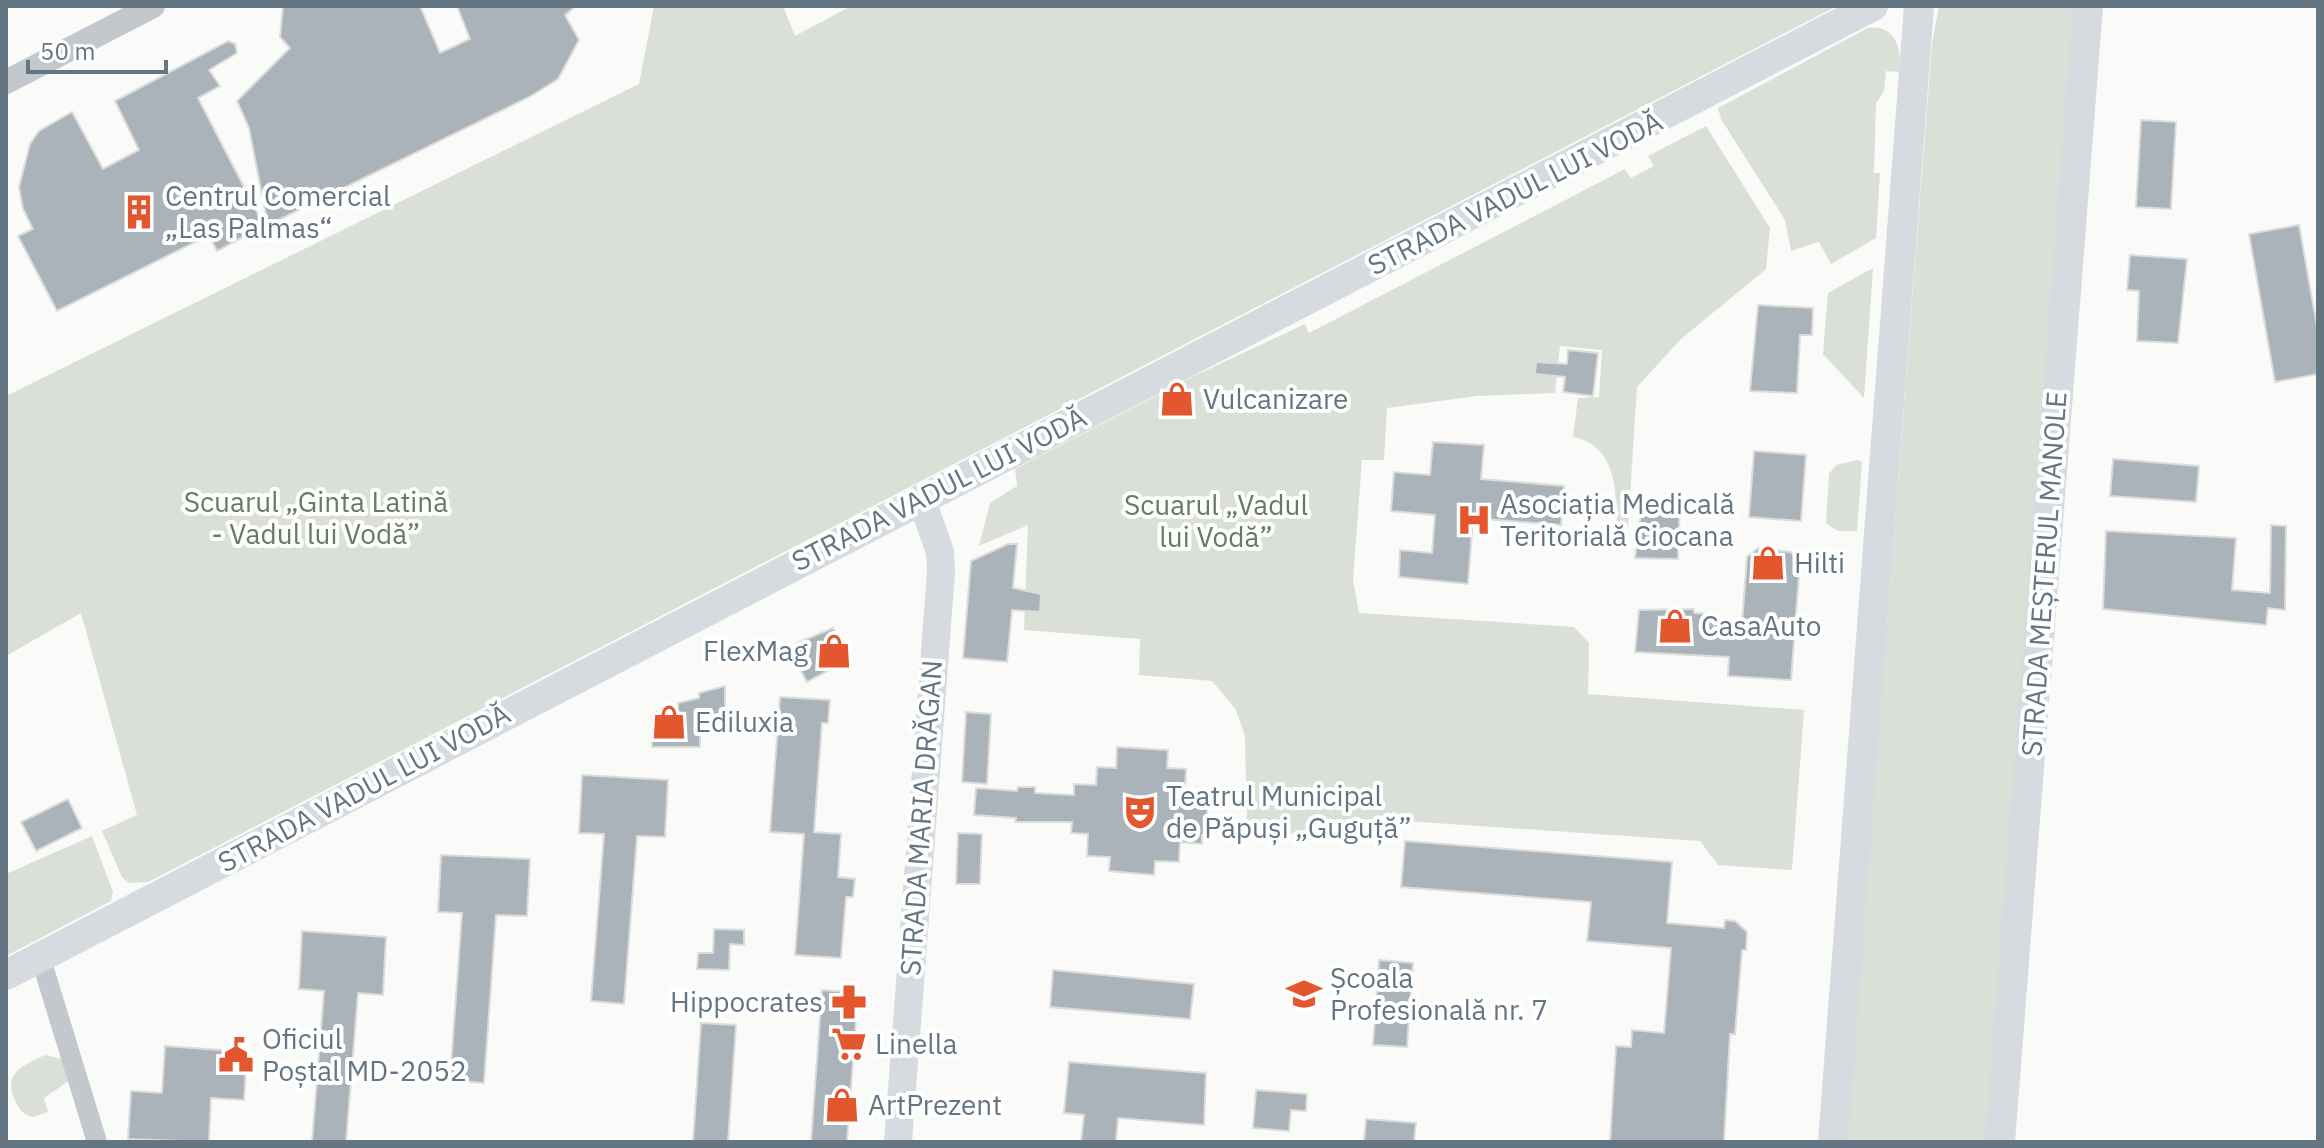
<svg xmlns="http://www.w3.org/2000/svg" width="2324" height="1148" viewBox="0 0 2324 1148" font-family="'IBM Plex Sans',sans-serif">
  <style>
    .green { fill: #dadfd7 }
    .building { fill: #aab3b9; stroke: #dcdcda; stroke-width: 2 }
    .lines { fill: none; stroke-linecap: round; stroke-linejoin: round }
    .minor { stroke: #c3c8cc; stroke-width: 20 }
    .tertiary { stroke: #c3c8cc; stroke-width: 24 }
    .secondary { stroke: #d6dbdf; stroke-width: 28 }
    .primary { stroke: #d6dbdf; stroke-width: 30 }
    .labels { text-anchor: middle; stroke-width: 8; stroke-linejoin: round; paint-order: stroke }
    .street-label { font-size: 28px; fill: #657683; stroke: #fff }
    .poi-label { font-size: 28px; fill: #657683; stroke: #fff; text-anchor: start }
    .park-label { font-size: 28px; fill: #687a64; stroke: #fff }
  </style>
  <rect width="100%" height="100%" fill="#fafaf8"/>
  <g class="green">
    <polygon points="654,6 783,6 795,36 851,6 1837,6 148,882 129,883 122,877 102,831 137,815 81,613 6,656 6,396 639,84"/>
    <polygon points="1939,6 2075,6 1986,1142 1847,1142 1932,43"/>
    <path d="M1868,28C1897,24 1901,50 1900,72L1886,71L1884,91L1876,103L1874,173H1880L1876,238L1831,264L1819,242L1791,251L1785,220L1721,119L1718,108Z"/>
    <path d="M1706,126L1770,228L1766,269L1681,339L1637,387L1628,527L1617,526C1616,492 1617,445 1573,437L1578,398L1599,397L1602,350L1560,346L1555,393L1477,396L1387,408L1384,460H1362L1353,580L1359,613L1574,627L1589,643L1588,694L1804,710L1792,870L1718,865L1700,841L1391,820L1389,841L1247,830L1245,736L1236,710L1212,681L1139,675L1140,639L1024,630L1028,525L979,546L990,503L1017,486L1015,469L1196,375L1305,324L1309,333L1625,169L1631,178L1654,166L1648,156Z"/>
    <polygon points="1873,268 1864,398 1823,354 1828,293"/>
    <polygon points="1857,460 1862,462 1857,531 1838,531 1826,523 1829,474 1836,465"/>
    <polygon points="92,836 113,892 111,901 6,956 6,874"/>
    <path d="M45,1055L65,1060L70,1080L44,1098L48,1112L32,1117C22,1114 19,1109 15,1100C2,1073 24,1065 45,1055Z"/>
  </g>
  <g class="building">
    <polygon points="283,6 420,6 440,53 470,39 457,6 576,6 565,15 579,40 558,79 531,96 268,225 249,128 237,101 290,48 280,37"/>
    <polygon points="228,41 235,44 237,53 209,70 220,86 198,98 264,226 217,251 209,235 57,311 18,236 33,229 23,209 19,187 30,144 39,131 72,112 103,169 139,150 115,101"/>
    <polygon points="2141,120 2176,122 2171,209 2136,207"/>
    <polygon points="2299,225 2318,332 2318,374 2275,382 2249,234"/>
    <polygon points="2130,255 2187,259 2178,343 2137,341 2139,291 2127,290"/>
    <polygon points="1758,305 1813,308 1812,335 1800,335 1797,393 1750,391"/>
    <polygon points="1568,350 1598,353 1593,396 1563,392 1565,377 1535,374 1536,362 1567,364"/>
    <polygon points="1433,442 1484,445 1481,479 1564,486 1561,525 1473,518 1468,584 1399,577 1400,550 1432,553 1435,515 1391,511 1394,472 1430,475"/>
    <polygon points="1754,451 1806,455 1801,521 1749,517"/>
    <polygon points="2113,459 2199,466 2196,502 2110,496"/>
    <polygon points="1643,499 1680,501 1678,559 1635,558"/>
    <polygon points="2271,525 2286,526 2285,610 2268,608 2266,625 2103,609 2106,531 2236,538 2232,590 2270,593"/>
    <polygon points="1008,544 1017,544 1013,588 1041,594 1040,612 1012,610 1007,662 963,658 971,561"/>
    <polygon points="1758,548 1791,552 1800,562 1791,680 1728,676 1729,657 1635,652 1639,610 1694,609 1694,613 1709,614 1708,621 1742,624 1747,557"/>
    <polygon points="833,628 850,659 807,682 793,657 795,644"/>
    <polygon points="725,686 725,732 700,732 700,747 652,747 652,716 657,716 657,712 666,712 678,707 678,703 699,698 699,693"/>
    <polygon points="780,697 830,700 828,723 822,723 814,832 841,834 838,877 855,879 853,897 846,897 841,958 795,955 804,834 770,832"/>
    <polygon points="966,712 991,714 987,784 962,782"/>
    <polygon points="1117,747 1168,750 1167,768 1186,769 1185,792 1207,793 1207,835 1202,835 1202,844 1180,842 1179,862 1155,861 1154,875 1109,871 1110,857 1087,856 1088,834 1071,833 1072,822 1015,822 1016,818 974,815 976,788 1017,791 1018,787 1035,787 1035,793 1074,795 1074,784 1096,785 1097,767 1116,768"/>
    <polygon points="582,775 668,780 665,837 637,836 624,1004 591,1001 604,834 579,833"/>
    <polygon points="68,799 82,828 36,851 21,822"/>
    <polygon points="958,833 982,834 980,884 956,884"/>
    <polygon points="1405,841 1672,862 1667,923 1724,928 1725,920 1735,921 1747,932 1746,950 1742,950 1735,1034 1730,1034 1724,1142 1610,1142 1616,1046 1631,1047 1632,1030 1664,1033 1671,948 1587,941 1591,902 1401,887"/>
    <polygon points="441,855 530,859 527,916 496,915 484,1083 450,1080 462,913 438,912"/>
    <polygon points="714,929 744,930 744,945 730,944 729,970 697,969 698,953 713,953"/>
    <polygon points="302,931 386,937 383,995 358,993 346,1142 312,1142 324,991 299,989"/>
    <polygon points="1379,960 1413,963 1407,1047 1373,1045"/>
    <polygon points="1053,970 1194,984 1190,1019 1050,1007"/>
    <polygon points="822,990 858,993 847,1142 811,1142"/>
    <polygon points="701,1023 736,1025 728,1142 693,1142"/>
    <polygon points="165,1046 247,1052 244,1100 211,1098 209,1142 128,1139 131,1091 162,1093"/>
    <polygon points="1069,1062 1206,1073 1204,1125 1118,1118 1116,1142 1081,1142 1084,1115 1064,1113"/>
    <polygon points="1256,1090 1307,1094 1306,1111 1291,1110 1289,1131 1253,1128"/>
    <polygon points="1366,1119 1416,1123 1414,1142 1364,1142"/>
  </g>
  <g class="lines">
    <polyline class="minor" points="40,956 97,1142"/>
    <polyline class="tertiary" points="6,82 153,6"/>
    <polyline class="secondary" points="898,1142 941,572 940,552 921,498"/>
    <g class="primary">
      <polyline points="6,975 1873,6"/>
      <polyline points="1833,1142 1919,6"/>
      <polyline points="2000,1142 2088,6"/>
    </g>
  </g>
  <defs>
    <g id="building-bare" transform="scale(2.76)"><path d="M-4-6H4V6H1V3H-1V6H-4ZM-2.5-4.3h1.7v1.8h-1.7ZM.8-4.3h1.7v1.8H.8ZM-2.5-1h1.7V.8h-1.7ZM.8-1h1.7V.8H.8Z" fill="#e4572e" stroke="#fff" stroke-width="2.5" paint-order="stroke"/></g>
    <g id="shop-bare" transform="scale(2.76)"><path d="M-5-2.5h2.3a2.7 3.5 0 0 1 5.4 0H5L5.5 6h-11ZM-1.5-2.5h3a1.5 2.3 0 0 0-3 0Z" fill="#e4572e" stroke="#fff" stroke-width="2.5" paint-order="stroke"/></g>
    <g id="hospital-bare" transform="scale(2.76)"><path d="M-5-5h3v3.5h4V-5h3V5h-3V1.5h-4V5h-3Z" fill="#e4572e" stroke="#fff" stroke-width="2.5" paint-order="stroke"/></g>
    <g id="theatre-bare" transform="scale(2.76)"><path d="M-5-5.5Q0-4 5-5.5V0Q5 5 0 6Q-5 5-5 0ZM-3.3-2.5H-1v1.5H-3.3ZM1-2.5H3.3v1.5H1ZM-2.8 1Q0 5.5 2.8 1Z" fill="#e4572e" stroke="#fff" stroke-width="2.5" paint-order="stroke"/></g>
    <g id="university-bare" transform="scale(2.76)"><path d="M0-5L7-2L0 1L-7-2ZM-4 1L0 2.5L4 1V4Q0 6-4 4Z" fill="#e4572e" stroke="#fff" stroke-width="2.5" paint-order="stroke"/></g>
    <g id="pharmacy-bare" transform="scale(2.76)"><path d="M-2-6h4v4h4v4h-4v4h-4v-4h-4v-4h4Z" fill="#e4572e" stroke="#fff" stroke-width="2.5" paint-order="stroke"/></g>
    <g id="supermarket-bare" transform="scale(2.76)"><path d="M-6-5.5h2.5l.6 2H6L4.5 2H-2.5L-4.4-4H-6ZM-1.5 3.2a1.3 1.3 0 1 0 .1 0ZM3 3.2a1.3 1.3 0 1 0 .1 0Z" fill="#e4572e" stroke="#fff" stroke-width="2.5" paint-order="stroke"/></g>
    <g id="civic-bare" transform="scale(2.76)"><path d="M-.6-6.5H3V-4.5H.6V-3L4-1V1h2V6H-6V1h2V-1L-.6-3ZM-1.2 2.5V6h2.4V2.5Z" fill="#e4572e" stroke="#fff" stroke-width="2.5" paint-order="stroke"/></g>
  </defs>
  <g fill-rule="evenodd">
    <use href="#building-bare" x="139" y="212"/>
    <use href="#shop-bare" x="1177" y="399"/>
    <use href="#hospital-bare" x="1474" y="520"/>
    <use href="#shop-bare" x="1768" y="563"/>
    <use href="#shop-bare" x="1675" y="626"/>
    <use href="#shop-bare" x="834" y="651"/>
    <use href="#shop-bare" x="669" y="722"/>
    <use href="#theatre-bare" x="1140" y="812"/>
    <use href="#university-bare" x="1304" y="994"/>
    <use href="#pharmacy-bare" x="849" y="1002"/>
    <use href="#supermarket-bare" x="849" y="1044"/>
    <use href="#civic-bare" x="236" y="1055"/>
    <use href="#shop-bare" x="842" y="1105"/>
  </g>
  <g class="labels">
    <g class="street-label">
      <text transform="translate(1515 193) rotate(-27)" y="10">STRADA VADUL LUI VODĂ</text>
      <text transform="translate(939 489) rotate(-27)" y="10">STRADA VADUL LUI VODĂ</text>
      <text transform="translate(2044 574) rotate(-86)" y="10">STRADA MEȘTERUL MANOLE</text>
      <text transform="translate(364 788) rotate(-28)" y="10">STRADA VADUL LUI VODĂ</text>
      <text transform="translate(921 818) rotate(-86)" y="10">STRADA MARIA DRĂGAN</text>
    </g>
    <g class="poi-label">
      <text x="165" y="206">Centrul Comercial<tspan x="165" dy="32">„Las Palmas“</tspan></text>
      <text x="1203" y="409">Vulcanizare</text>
      <text x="1500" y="514">Asociația Medicală<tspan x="1500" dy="32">Teritorială Ciocana</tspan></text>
      <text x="1794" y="573">Hilti</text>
      <text x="1701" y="636">CasaAuto</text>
      <text x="808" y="661" text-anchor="end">FlexMag</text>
      <text x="695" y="732">Ediluxia</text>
      <text x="1166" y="806">Teatrul Municipal<tspan x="1166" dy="32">de Păpuși „Guguță”</tspan></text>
      <text x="1330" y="988">Școala<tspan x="1330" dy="32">Profesională nr. 7</tspan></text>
      <text x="823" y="1012" text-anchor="end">Hippocrates</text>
      <text x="262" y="1049">Oficiul<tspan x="262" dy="32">Poștal MD-2052</tspan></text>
      <text x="875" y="1054">Linella</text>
      <text x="868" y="1115">ArtPrezent</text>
    </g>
    <g class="park-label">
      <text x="316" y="512">Scuarul „Ginta Latină<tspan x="316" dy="32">- Vadul lui Vodă”</tspan></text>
      <text x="1216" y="515">Scuarul „Vadul<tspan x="1216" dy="32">lui Vodă”</tspan></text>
    </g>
  </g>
  <rect width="2324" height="1148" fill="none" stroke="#657683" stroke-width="16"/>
  <path d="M28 60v12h138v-12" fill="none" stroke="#657683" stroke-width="4"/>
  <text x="40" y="60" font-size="24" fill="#657683" stroke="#ffffff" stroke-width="6" paint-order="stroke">50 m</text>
</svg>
